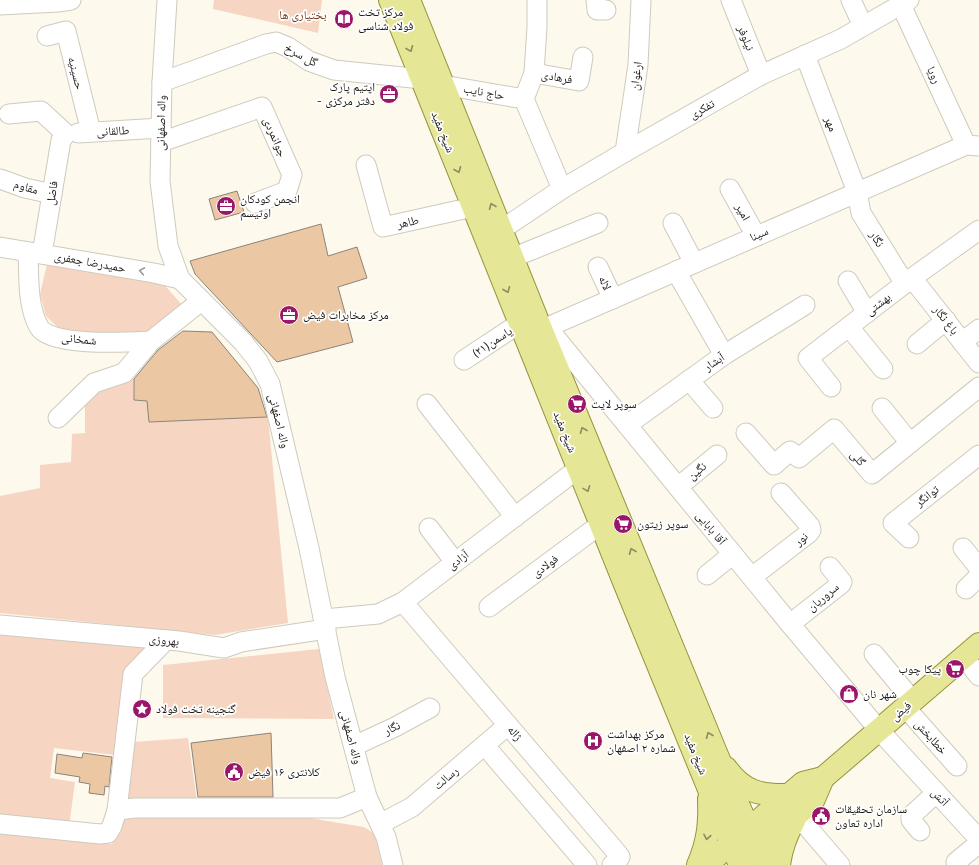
<svg xmlns="http://www.w3.org/2000/svg" width="979" height="865" viewBox="0 0 979 865" font-family="Mulish,'Noto Naskh Arabic',sans-serif">
  <style>
    .green { fill: #f7d5c3 }
    .building { fill: #ebc8a3; stroke: #8c837a }
    .lines { fill: none; stroke-linecap: round; stroke-linejoin: round }
    .minor-casing { stroke: #cfcabe; stroke-width: 21 }
    .major-casing { stroke: #95943d; stroke-width: 24 }
    .minor { stroke: #fff; stroke-width: 19 }
    .major { stroke: #e6e697; stroke-width: 22 }
    .oneway { stroke: #8c8b5d }
    .oneway2 { stroke: #999897 }
    .labels { text-anchor: middle; stroke-width: 3.5; stroke-linejoin: round; paint-order: stroke }
    .poi-label { font-size: 12px; fill: #1d1b17; stroke: #fff; text-anchor: start }
    .park-label { font-size: 12px; fill: #6c3410; stroke: #fff }
    .street-label { font-size: 12px; fill: #1d1b17; stroke: #fff }
  </style>
  <rect width="100%" height="100%" fill="#fef9ed"/>
  <g class="green">
    <polygon points="214,0 322,0 318,33 213,9"/>
    <polygon points="47,264 161,281 183,306 144,336 61,331 46,316 40,294"/>
    <polygon points="133,368 134,400 147,401 149,422 268,417 288,623 215,635 0,613 0,496 40,488 40,465 71,462 72,434 85,433 85,400"/>
    <polygon points="0,632 152,645 115,755 54,748 50,778 75,782 69,827 0,819"/>
    <polygon points="319,649 334,719 163,718 163,665"/>
    <polygon points="188,738 197,801 126,802 133,742"/>
    <polygon points="122,815 291,815 364,827 375,834 382,865 0,865 0,832 112,844"/>
  </g>
  <g class="building">
    <polygon points="237,191 244,212 215,220 209,199"/>
    <polygon points="321,224 328,256 357,247 367,278 338,287 353,342 277,362 195,274 190,261"/>
    <polygon points="183,331 212,332 258,388 267,417 149,422 147,401 134,400 134,379 158,350"/>
    <polygon points="271,733 273,797 198,797 191,743"/>
    <polygon points="83,753 112,757 109,787 105,786 104,795 89,793 90,784 79,782 80,777 55,773 57,754 82,758"/>
  </g>
  <g class="lines">
    <g class="minor-casing">
      <g id="minor">
        <polyline points="167,0 162,82 160,181 168,246 180,279 243,342 258,361 270,384 309,548 335,677 367,797 386,837 393,865"/>
        <polyline points="537,0 537,27 534,73 524,99 562,189"/>
        <polyline points="596,0 597,10 606,10"/>
        <polyline points="731,0 761,75"/>
        <polyline points="851,0 863,26"/>
        <polyline points="0,5 58,2 71,0"/>
        <polyline points="901,5 966,145"/>
        <polyline points="47,36 66,31 91,132"/>
        <polyline points="805,55 857,192 861,213 905,284"/>
        <polyline points="534,73 579,81 583,57"/>
        <polyline points="162,82 266,44 276,42 288,47 309,61 334,70 422,79"/>
        <polyline points="443,85 524,99"/>
        <polyline points="9,114 41,111 66,134"/>
        <polyline points="78,133 161,128"/>
        <polyline points="161,142 262,107 292,175 287,191 255,203"/>
        <polyline points="625,152 638,65 641,0"/>
        <polyline points="366,165 383,227 473,207"/>
        <polyline points="0,179 25,188 52,194"/>
        <polyline points="730,189 756,236"/>
        <polyline points="673,223 694,263"/>
        <polyline points="501,230 562,189 625,152 761,75 841,39 909,0"/>
        <polyline points="0,247 154,273 180,279"/>
        <path d="M28,252C29,275 27,306 39,327C50,347 129,342 151,341"/>
        <polyline points="42,254 61,140 66,134"/>
        <polyline points="512,258 598,223"/>
        <polyline points="598,267 613,299"/>
        <polyline points="676,271 724,355"/>
        <polyline points="912,278 979,363"/>
        <polyline points="848,281 867,313"/>
        <polyline points="849,327 883,369"/>
        <polyline points="541,330 555,337 790,624 879,730 978,838 979,841 978,844 956,862"/>
        <polyline points="541,330 966,145 979,146"/>
        <polyline points="962,342 979,329"/>
        <polyline points="917,344 946,320"/>
        <polyline points="464,360 520,323"/>
        <polyline points="689,380 713,408"/>
        <polyline points="831,387 808,358 912,278 979,230"/>
        <polyline points="427,404 515,517"/>
        <polyline points="882,408 910,443"/>
        <polyline points="58,418 94,383 124,373 151,341 201,301"/>
        <polyline points="627,425 724,355 805,305"/>
        <polyline points="746,433 774,465 790,451 799,458 834,429 872,474 979,387"/>
        <polyline points="678,487 717,455"/>
        <polyline points="429,528 455,562"/>
        <polyline points="909,538 893,523 979,455"/>
        <polyline points="963,548 979,568"/>
        <polyline points="707,575 733,554"/>
        <polyline points="752,577 809,533 811,530 810,526 781,493"/>
        <polyline points="966,589 979,576"/>
        <polyline points="403,602 618,854 620,857 618,860 612,865"/>
        <polyline points="489,607 601,524"/>
        <polyline points="324,619 378,614 403,602 579,468"/>
        <polyline points="790,624 841,584 842,582 830,567"/>
        <polyline points="0,625 179,641 224,648 241,642 326,629"/>
        <polyline points="874,654 913,701"/>
        <polyline points="964,657 979,676"/>
        <polyline points="905,707 957,766"/>
        <polyline points="354,746 395,727 430,708"/>
        <polyline points="492,754 587,865"/>
        <polyline points="117,810 135,808 340,808 367,797"/>
        <polyline points="797,815 840,865"/>
        <polyline points="0,824 100,834 108,833 112,826 117,810 133,674 166,640"/>
        <polyline points="380,824 412,807 508,725"/>
        <polyline points="920,831 911,820 911,816 936,793"/>
      </g>
    </g>
    <g class="major-casing">
      <g id="major">
        <polyline points="390,0 626,587 740,865"/>
        <polyline points="409,0 537,319 717,755 764,865"/>
        <path d="M726,768C743,792 761,796 789,795"/>
        <polyline points="747,857 813,801 823,778 979,644"/>
        <path d="M698,865C708,842 710,824 709,799"/>
        <polyline points="706,865 803,783 823,778"/>
        <path d="M779,865C781,849 786,835 794,821"/>
      </g>
    </g>
    <use href="#minor" class="minor"/>
    <use href="#major" class="major"/>
  </g>
  <defs><path id="oneway-chevron" d="M-2-3.5L2.5 0L-2 3.5" fill="none" stroke-width="1.6" stroke-linecap="round" stroke-linejoin="round"/></defs>
  <g class="oneway">
    <use href="#oneway-chevron" transform="translate(410 49) rotate(68)"/>
    <use href="#oneway-chevron" transform="translate(458 170) rotate(68)"/>
    <use href="#oneway-chevron" transform="translate(492 206) rotate(-112)"/>
    <use href="#oneway-chevron" transform="translate(507 290) rotate(68)"/>
    <use href="#oneway-chevron" transform="translate(583 430) rotate(-112)"/>
    <use href="#oneway-chevron" transform="translate(587 489) rotate(69)"/>
    <use href="#oneway-chevron" transform="translate(632 551) rotate(-112)"/>
    <use href="#oneway-chevron" transform="translate(709 735) rotate(-112)"/>
    <use href="#oneway-chevron" transform="translate(707 837) rotate(100)"/>
  </g>
  <use class="oneway2" href="#oneway-chevron" transform="translate(142 271) rotate(-170)"/>
  <defs>
    <g id="library-disc" transform="scale(1)"><circle r="9.5" fill="#9a1669" stroke="#fff"/><path d="M-6-4Q-3-5.5-.7-3.5V5Q-3 3-6 4ZM6-4Q3-5.5 .7-3.5V5Q3 3 6 4Z" fill="#fff"/></g>
    <g id="office-disc" transform="scale(1)"><circle r="9.5" fill="#9a1669" stroke="#fff"/><path d="M-6-3h4V-5.5h4V-3h4V5H-6ZM-1-4.5V-3h2v-1.5ZM-6 0V1H6V0Z" fill="#fff"/></g>
    <g id="supermarket-disc" transform="scale(1)"><circle r="9.5" fill="#9a1669" stroke="#fff"/><path d="M-6-5.5h2.5l.6 2H6L4.5 2H-2.5L-4.4-4H-6ZM-1.5 3.2a1.3 1.3 0 1 0 .1 0ZM3 3.2a1.3 1.3 0 1 0 .1 0Z" fill="#fff"/></g>
    <g id="shop-disc" transform="scale(1)"><circle r="9.5" fill="#9a1669" stroke="#fff"/><path d="M-5-2.5h2.3a2.7 3.5 0 0 1 5.4 0H5L5.5 6h-11ZM-1.5-2.5h3a1.5 2.3 0 0 0-3 0Z" fill="#fff"/></g>
    <g id="sight-disc" transform="scale(1)"><circle r="9.5" fill="#9a1669" stroke="#fff"/><path d="M0-6L1.8-2.2L6-1.7L2.9 1.2L3.7 5.4L0 3.3L-3.7 5.4L-2.9 1.2L-6-1.7L-1.8-2.2Z" fill="#fff"/></g>
    <g id="hospital-disc" transform="scale(1)"><circle r="9.5" fill="#9a1669" stroke="#fff"/><path d="M-5-5h3v3.5h4V-5h3V5h-3V1.5h-4V5h-3Z" fill="#fff"/></g>
    <g id="civic-disc" transform="scale(1)"><circle r="9.5" fill="#9a1669" stroke="#fff"/><path d="M-.6-6.5H3V-4.5H.6V-3L4-1V1h2V6H-6V1h2V-1L-.6-3ZM-1.2 2.5V6h2.4V2.5Z" fill="#fff"/></g>
  </defs>
  <g fill-rule="evenodd">
    <use href="#library-disc" x="344" y="19"/>
    <use href="#office-disc" x="389" y="94"/>
    <use href="#office-disc" x="226" y="206"/>
    <use href="#office-disc" x="289" y="315"/>
    <use href="#supermarket-disc" x="577" y="404"/>
    <use href="#supermarket-disc" x="623" y="524"/>
    <use href="#supermarket-disc" x="955" y="669"/>
    <use href="#shop-disc" x="849" y="694"/>
    <use href="#sight-disc" x="142" y="709"/>
    <use href="#hospital-disc" x="593" y="741"/>
    <use href="#civic-disc" x="234" y="772"/>
    <use href="#civic-disc" x="821" y="816"/>
  </g>
  <g class="labels">
    <g class="poi-label">
      <text x="358" y="16">مرکز تخت<tspan x="358" dy="14">فولاد شناسی</tspan></text>
      <text x="375" y="91" text-anchor="end">اپتیم پارک<tspan x="375" dy="14">- دفتر مرکزی</tspan></text>
      <text x="240" y="203">انجمن کودکان<tspan x="240" dy="14">اوتیسم</tspan></text>
      <text x="303" y="319">مرکز مخابرات فیض</text>
      <text x="591" y="408">سوپر لایت</text>
      <text x="637" y="528">سوپر زیتون</text>
      <text x="941" y="673" text-anchor="end">پیکا چوب</text>
      <text x="863" y="698">شهر نان</text>
      <text x="156" y="713">گنجینه تخت فولاد</text>
      <text x="607" y="738">مرکز بهداشت<tspan x="607" dy="14">شماره ۲ اصفهان</tspan></text>
      <text x="248" y="776">کلانتری ۱۶ فیض</text>
      <text x="835" y="813">سازمان تحقیقات<tspan x="835" dy="14">اداره تعاون</tspan></text>
    </g>
    <g class="park-label">
      <text x="303" y="19">بختیاری ها</text>
    </g>
    <g class="street-label">
      <text transform="translate(746 38) rotate(68)" y="4">نیلوفر</text>
      <text transform="translate(301 55) rotate(28)" y="4">گل سرخ</text>
      <text transform="translate(76 73) rotate(76)" y="4">حسینیه</text>
      <text transform="translate(934 75) rotate(65)" y="4">رویا</text>
      <text transform="translate(636 76) rotate(-83)" y="4">ارغوان</text>
      <text transform="translate(557 77) rotate(10)" y="4">فرهادی</text>
      <text transform="translate(484 92) rotate(10)" y="4">حاج نایب</text>
      <text transform="translate(702 109) rotate(-29)" y="4">تفکری</text>
      <text transform="translate(161 123) rotate(-89)" y="4">واله اصفهانی</text>
      <text transform="translate(831 124) rotate(69)" y="4">مهر</text>
      <text transform="translate(113 131) rotate(-3)" y="4">طالقانی</text>
      <text transform="translate(443 132) rotate(68)" y="4">شیخ مفید</text>
      <text transform="translate(275 137) rotate(67)" y="4">جوانمردی</text>
      <text transform="translate(26 187) rotate(17)" y="4">مقاوم</text>
      <text transform="translate(52 193) rotate(-81)" y="4">فاضل</text>
      <text transform="translate(743 212) rotate(61)" y="4">امیر</text>
      <text transform="translate(408 222) rotate(-12)" y="4">طاهر</text>
      <text transform="translate(759 234) rotate(-24)" y="4">سینا</text>
      <text transform="translate(877 239) rotate(59)" y="4">نگار</text>
      <text transform="translate(90 262) rotate(10)" y="4">حمیدرضا جعفری</text>
      <text transform="translate(605 283) rotate(65)" y="4">لاله</text>
      <text transform="translate(878 304) rotate(-38)" y="4">بهشتی</text>
      <text transform="translate(946 320) rotate(52)" y="4">باغ نگار</text>
      <text transform="translate(79 339) rotate(6)" y="4">شمخانی</text>
      <text transform="translate(492 342) rotate(-33)" y="4">یاسمن(۲۱)</text>
      <text transform="translate(714 362) rotate(-34)" y="4">آبشار</text>
      <text transform="translate(279 421) rotate(76)" y="4">واله اصفهانی</text>
      <text transform="translate(565 432) rotate(68)" y="4">شیخ مفید</text>
      <text transform="translate(858 458) rotate(50)" y="4">گلی</text>
      <text transform="translate(697 471) rotate(-39)" y="4">نگین</text>
      <text transform="translate(927 496) rotate(-38)" y="4">توانگر</text>
      <text transform="translate(711 528) rotate(51)" y="4">آقا بابایی</text>
      <text transform="translate(801 539) rotate(-40)" y="4">نور</text>
      <text transform="translate(458 560) rotate(-37)" y="4">آزادی</text>
      <text transform="translate(545 566) rotate(-36)" y="4">فولادی</text>
      <text transform="translate(823 597) rotate(-40)" y="4">سروریان</text>
      <text transform="translate(164 640) rotate(6)" y="4">بهروزی</text>
      <text transform="translate(901 711) rotate(-41)" y="4">فیض</text>
      <text transform="translate(392 728) rotate(-26)" y="4">نگار</text>
      <text transform="translate(515 733) rotate(49)" y="4">ژاله</text>
      <text transform="translate(351 737) rotate(75)" y="4">واله اصفهانی</text>
      <text transform="translate(931 737) rotate(48)" y="4">خطابخش</text>
      <text transform="translate(696 754) rotate(68)" y="4">شیخ مفید</text>
      <text transform="translate(446 778) rotate(-41)" y="4">رسالت</text>
      <text transform="translate(940 797) rotate(47)" y="4">آتش</text>
    </g>
  </g>
</svg>
